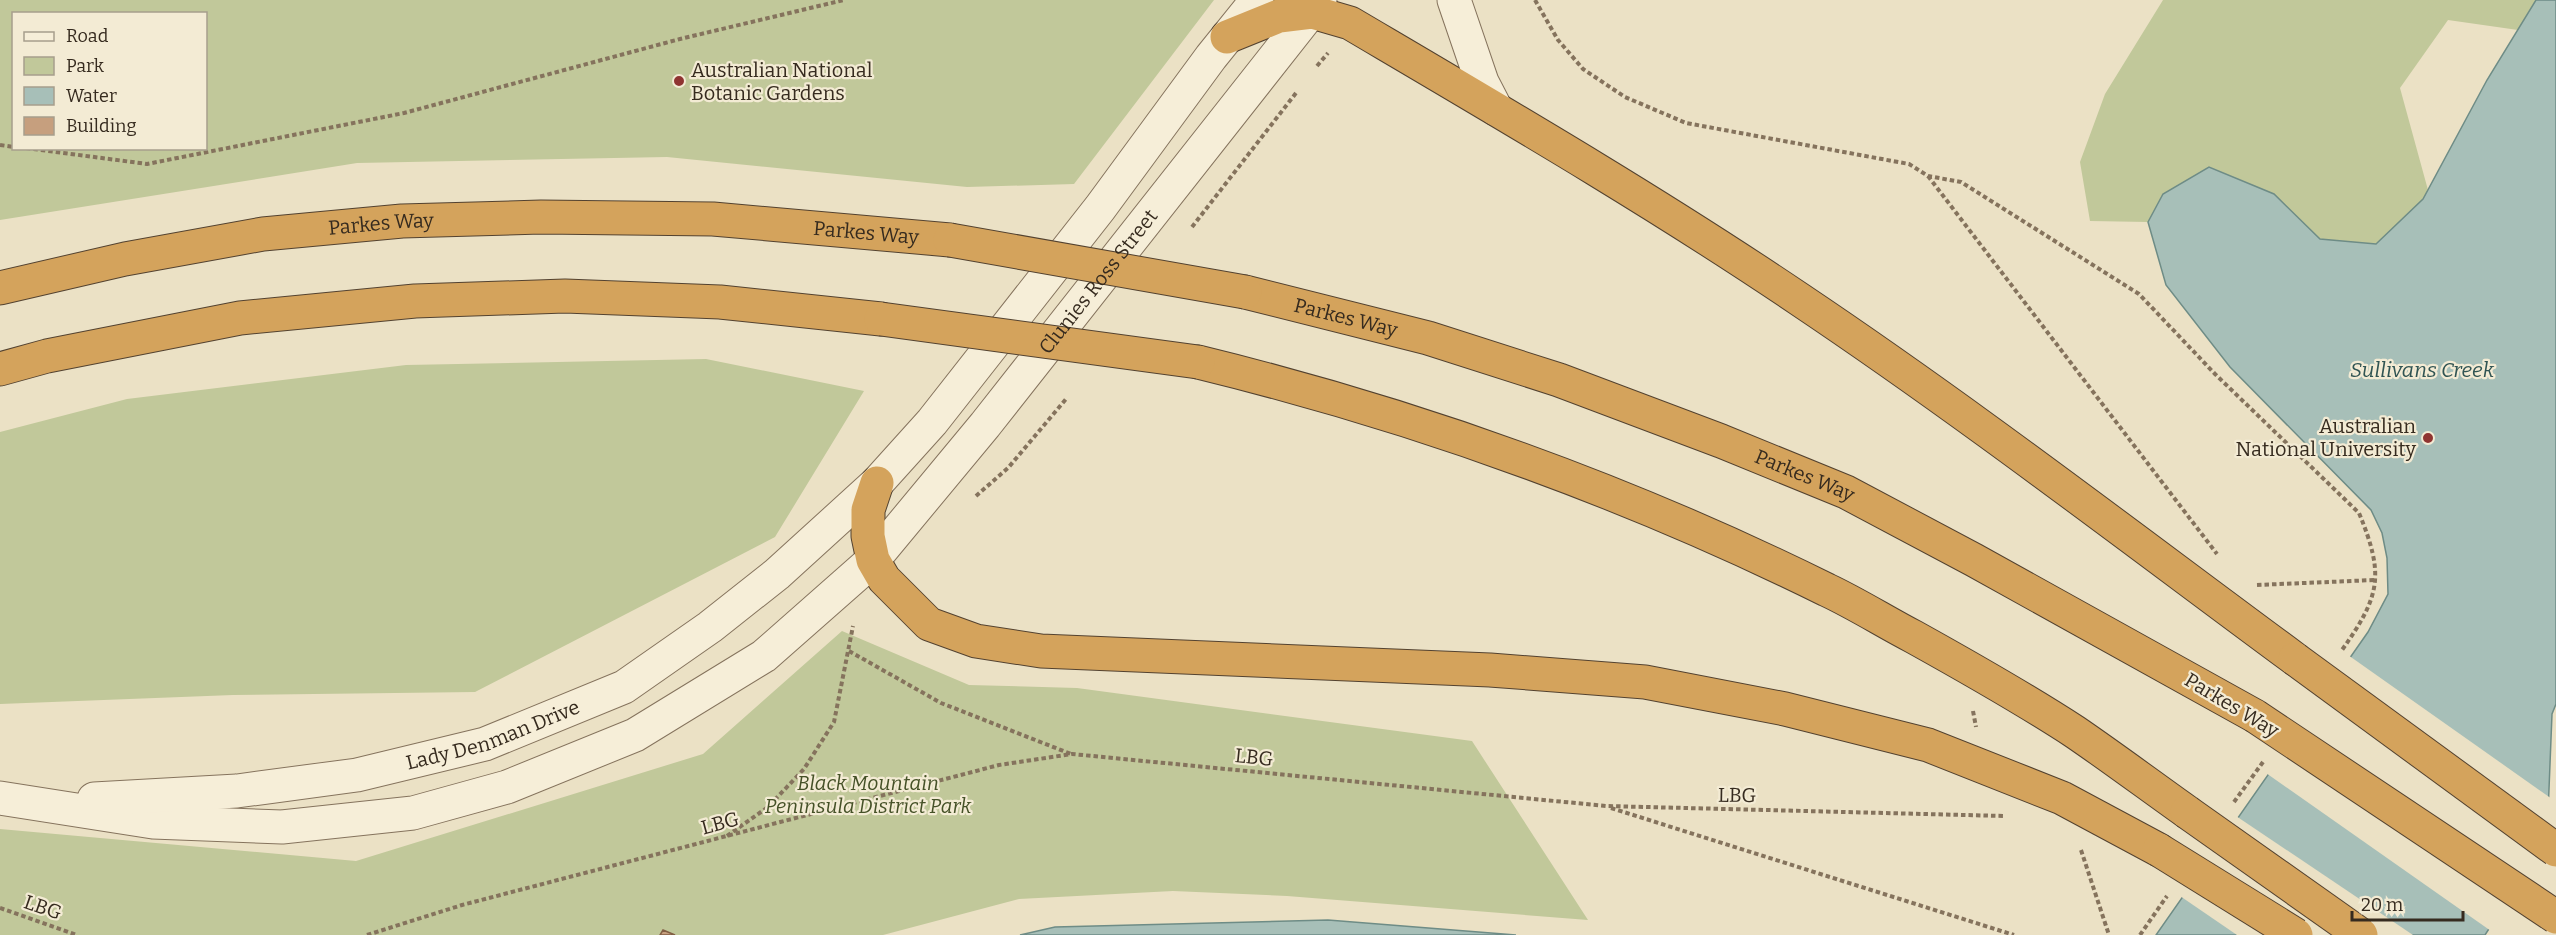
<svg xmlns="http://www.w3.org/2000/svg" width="2556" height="935" viewBox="0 0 2556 935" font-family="Bitter,serif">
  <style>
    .green { fill: #c1c89a; fill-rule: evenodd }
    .water { fill: #a7bfb8; stroke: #6e8c86; stroke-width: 1.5 }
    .pier { fill: #ebe1c5 }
    .building { fill: #c69f7e; stroke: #825f44; stroke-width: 1.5 }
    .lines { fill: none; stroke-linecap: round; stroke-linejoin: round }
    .tertiary-casing { stroke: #85735d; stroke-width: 35 }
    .motorway-casing { stroke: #534230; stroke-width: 35 }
    .path { stroke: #85735d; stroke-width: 4; stroke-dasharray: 4.5 3; stroke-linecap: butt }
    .tertiary { stroke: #f6eed8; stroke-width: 33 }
    .motorway { stroke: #d4a35c; stroke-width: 33 }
    .motorway-bridge-casing { stroke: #534230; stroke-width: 35; stroke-linecap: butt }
    .motorway-bridge { stroke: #d4a35c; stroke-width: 33 }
    .poi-dot { fill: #8f3431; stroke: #f3ebd4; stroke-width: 2 }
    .labels { text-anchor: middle; stroke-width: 4.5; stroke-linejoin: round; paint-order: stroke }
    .poi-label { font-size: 20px; fill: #362b1f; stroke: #f3ebd4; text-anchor: start }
    .street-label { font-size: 20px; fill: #362b1f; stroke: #f3ebd4 }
    .park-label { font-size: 20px; font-style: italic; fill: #455127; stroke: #f3ebd4 }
    .water-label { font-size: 21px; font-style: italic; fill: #305453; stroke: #f3ebd4 }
  </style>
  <rect width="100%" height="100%" fill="#ebe1c5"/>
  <g class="green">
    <path d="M0,0H1214L1074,184L967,187L667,157L357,163L0,220ZM14,14H206V148H14Z"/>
    <polygon points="2163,0 2536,0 2518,30 2448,20 2400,88 2431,201 2376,245 2320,239 2163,194 2148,222 2090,221 2080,162 2105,94"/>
    <polygon points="706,359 864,391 775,537 475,692 233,695 0,704 0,432 127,399 406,365"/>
    <polygon points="842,631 969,685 1077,688 1472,741 1588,920 1287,896 1173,891 1019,899 883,935 0,935 0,829 356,861 703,754"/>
  </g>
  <g class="water">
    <polygon points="2536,0 2556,0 2556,704 2552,714 2547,839 2485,935 2156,935 2368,632 2388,594 2387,558 2382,533 2371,510 2230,367 2166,285 2148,222 2163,194 2209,167 2274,194 2320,239 2376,244 2423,199 2487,80"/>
    <polygon points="1328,920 1516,935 1020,935 1055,927"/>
  </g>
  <g class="pier">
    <polygon points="2348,655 2552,799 2550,840 2491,931 2266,773"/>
    <polygon points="2236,816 2413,935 2237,935 2180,896"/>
  </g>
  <polygon class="building" points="663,930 675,935 660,935"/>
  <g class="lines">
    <g class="tertiary-casing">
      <g id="tertiary">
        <polyline points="1454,0 1482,82 1496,109"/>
        <path id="s1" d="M0,798L153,822L282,827L413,813L507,787L635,735L764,656L873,560L985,425L1320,0"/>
        <path id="s2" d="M94,799L237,791L357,775L485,744L624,687L710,627L777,574L877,483L932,422L1100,208L1211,57L1257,0"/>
      </g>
    </g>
    <g class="motorway-casing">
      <g id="motorway">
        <path d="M1227,37L1279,16L1312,12L1350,23C1501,112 1654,201 1799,299C1969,413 2131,538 2295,659"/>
        <path id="s3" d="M0,288L125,259L263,234L402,221L541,217L713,219L950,240"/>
        <path id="s4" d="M1245,292L1428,338L1559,380L1721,441L1846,492L1974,560L2255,716"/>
        <path d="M1198,362C1415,415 1627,491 1827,590C1857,604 1885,622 1914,637C1968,667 2023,698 2075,732C2113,758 2149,785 2187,812"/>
        <polyline points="0,369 47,356 240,318 415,301 565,296 720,302 881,319"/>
        <polyline points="877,483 868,510 868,536 873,560 884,579 929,624 976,641 1041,651 1490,670 1645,682 1785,709 1928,745 2062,798 2159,850"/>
      </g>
    </g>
    <g class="path">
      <path d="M1535,0L1558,40L1583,69L1625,97L1686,123L1909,164L1928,176L1961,182L2139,294L2215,374L2359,513C2385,576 2380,596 2342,650"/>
      <polyline points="1317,66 1328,53"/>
      <polyline points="0,145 14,147"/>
      <polyline points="26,148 147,164 404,113 680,39 844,0"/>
      <polyline points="1928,176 2217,554"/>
      <polyline points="1192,227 1296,93"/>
      <polyline points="976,496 1008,468 1066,399"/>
      <polyline points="2257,585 2375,580"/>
      <polyline points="849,651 941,703 1071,754"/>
      <polyline points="1973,711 1976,727"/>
      <polyline points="2234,802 2263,762"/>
      <polyline points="1611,808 2014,935"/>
      <polyline points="727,836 768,807 804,769 834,722 853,626"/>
      <polyline points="2081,850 2109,935"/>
      <polyline points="0,908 77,935"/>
      <polyline points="367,935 462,905 999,765 1072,754 1606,806 2005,816"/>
      <polyline points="2140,935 2167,896"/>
    </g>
    <use href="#tertiary" class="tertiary"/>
    <use href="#motorway" class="motorway"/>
    <g class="motorway-bridge-casing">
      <g id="motorway-bridge">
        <polyline points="950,240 1245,292"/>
        <polyline points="881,319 1198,362"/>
        <polyline points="2295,659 2556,850"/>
        <polyline points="2255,716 2556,917"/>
        <polyline points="2187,812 2361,935"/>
        <polyline points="2159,850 2296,935"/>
      </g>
    </g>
    <use href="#motorway-bridge" class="motorway-bridge"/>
  </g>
  <g class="poi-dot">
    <circle cx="679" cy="81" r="6"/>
    <circle cx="2428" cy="438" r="6"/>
  </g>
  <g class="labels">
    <g class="poi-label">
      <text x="691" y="77">Australian National<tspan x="691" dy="23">Botanic Gardens</tspan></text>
      <text x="2416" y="433" text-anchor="end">Australian<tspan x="2416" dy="23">National University</tspan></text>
    </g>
    <g class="street-label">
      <text dy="7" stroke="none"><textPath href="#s3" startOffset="387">Parkes Way</textPath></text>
      <text dy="7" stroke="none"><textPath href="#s3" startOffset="873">Parkes Way</textPath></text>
      <text dy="7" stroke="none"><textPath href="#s1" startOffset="1306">Clunies Ross Street</textPath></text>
      <text dy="7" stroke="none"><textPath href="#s4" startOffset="104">Parkes Way</textPath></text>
      <text dy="7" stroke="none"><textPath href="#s4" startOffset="590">Parkes Way</textPath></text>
      <text transform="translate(2232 705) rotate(31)" y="7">Parkes Way</text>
      <text dy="7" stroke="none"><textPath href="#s2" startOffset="406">Lady Denman Drive</textPath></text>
      <text transform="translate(1254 757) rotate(6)" y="7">LBG</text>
      <text transform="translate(1737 795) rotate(1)" y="7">LBG</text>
      <text transform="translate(720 823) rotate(-15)" y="7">LBG</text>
      <text transform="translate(43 907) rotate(19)" y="7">LBG</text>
    </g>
    <g class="park-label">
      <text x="868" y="790">Black Mountain<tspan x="868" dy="23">Peninsula District Park</tspan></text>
    </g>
    <g class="water-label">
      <text x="2422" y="377">Sullivans Creek</text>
    </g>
  </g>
  <rect x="12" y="12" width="195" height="138" fill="#f3ebd4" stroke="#a79e8c" stroke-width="1.5"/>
  <rect x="24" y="32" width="30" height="9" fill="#f6eed8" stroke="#a79e8c" stroke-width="1.5"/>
  <text x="66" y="42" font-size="18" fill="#362b1f">Road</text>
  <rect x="24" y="57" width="30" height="18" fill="#c1c89a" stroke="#a79e8c" stroke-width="1.5"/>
  <text x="66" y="72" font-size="18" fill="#362b1f">Park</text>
  <rect x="24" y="87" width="30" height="18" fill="#a7bfb8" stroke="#a79e8c" stroke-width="1.5"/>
  <text x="66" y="102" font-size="18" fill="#362b1f">Water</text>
  <rect x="24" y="117" width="30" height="18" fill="#c69f7e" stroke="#a79e8c" stroke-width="1.5"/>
  <text x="66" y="132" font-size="18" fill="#362b1f">Building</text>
  <path d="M2352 911v9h111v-9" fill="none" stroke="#362b1f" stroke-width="3"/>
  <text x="2361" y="911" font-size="18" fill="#362b1f" stroke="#f3ebd4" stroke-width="4.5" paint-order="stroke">20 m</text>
</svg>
